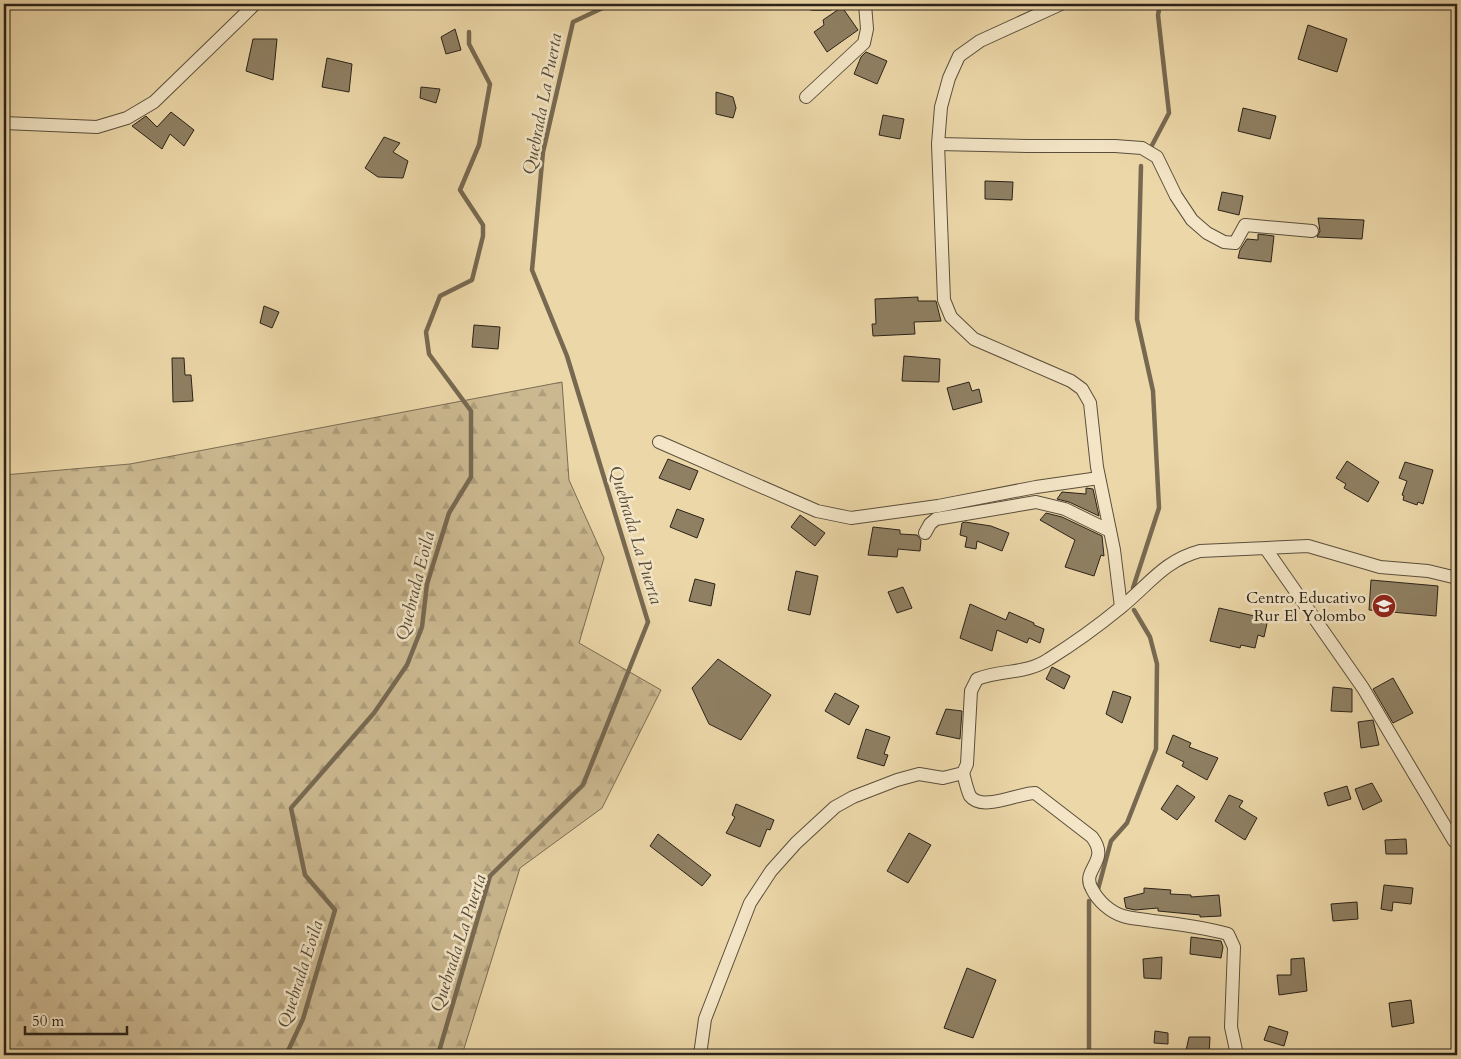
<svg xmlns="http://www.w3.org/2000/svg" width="1461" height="1059" viewBox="0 0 1461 1059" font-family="Cardo,serif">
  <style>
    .forest { fill: url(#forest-firs); stroke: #7a6d54 }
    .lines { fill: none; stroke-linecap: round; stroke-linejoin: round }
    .stream { stroke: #776951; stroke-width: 4.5 }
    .building { fill: #8f8063; stroke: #2a2218 }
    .street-casing { stroke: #5a4f3c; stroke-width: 14 }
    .street { stroke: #f3e5c6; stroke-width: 12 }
    .labels { text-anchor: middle; stroke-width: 5; stroke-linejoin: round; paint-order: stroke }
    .poi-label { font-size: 16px; fill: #2a2218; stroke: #f3e5c6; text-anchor: end }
    .water-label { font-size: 18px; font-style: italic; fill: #574c39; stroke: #f3e5c6 }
  </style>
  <defs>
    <pattern id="forest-firs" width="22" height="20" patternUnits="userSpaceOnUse" patternTransform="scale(1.25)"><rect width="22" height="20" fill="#cbb890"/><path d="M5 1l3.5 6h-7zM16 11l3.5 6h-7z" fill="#ae9e7b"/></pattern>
  </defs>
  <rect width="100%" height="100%" fill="#ecd7a8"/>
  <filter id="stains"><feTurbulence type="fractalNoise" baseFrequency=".004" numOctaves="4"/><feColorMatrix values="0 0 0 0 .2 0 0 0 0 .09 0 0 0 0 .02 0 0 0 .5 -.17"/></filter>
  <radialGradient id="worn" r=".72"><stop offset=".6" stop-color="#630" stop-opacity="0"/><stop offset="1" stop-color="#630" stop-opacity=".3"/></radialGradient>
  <polygon class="forest" points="562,382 569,480 604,558 579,643 661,690 602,808 520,868 462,1055 4,1055 4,475 130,464"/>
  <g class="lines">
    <g class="stream">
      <polyline points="1149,151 1169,113 1158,15 1160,4"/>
      <polyline points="1133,588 1159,508 1153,391 1137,319 1141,166"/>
      <polyline points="1097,893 1111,841 1127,823 1156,749 1157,664 1150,637 1134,610"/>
      <polyline points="1089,901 1089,1055"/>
      <polyline points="286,1055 303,1019 335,910 305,875 291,808 374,713 407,665 422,627 427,584 449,513 471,477 471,411 429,354 426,332 440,296 472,280 483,236 483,225 460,190 479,145 490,84 469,44 469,32"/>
      <polyline points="438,1055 490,876 583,785 648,622 567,356 532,270 543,152 573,22 611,4"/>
    </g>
  </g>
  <g class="building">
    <polygon points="842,7 858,30 827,52 814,32 824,25 823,20"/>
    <polygon points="1308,25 1347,39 1337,72 1298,59"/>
    <polygon points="455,29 461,50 446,54 441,37"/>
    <polygon points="253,39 277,39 273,80 246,71"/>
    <polygon points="866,52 887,61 877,84 854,74 861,57"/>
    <polygon points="327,58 352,64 349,92 322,87"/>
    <polygon points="421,87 440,89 436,103 420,98"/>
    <polygon points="716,92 733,97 736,108 733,118 716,114"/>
    <polygon points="1243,108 1276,116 1270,139 1238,131"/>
    <polygon points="171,112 194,130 184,146 170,134 162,149 132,126 146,116 157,127"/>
    <polygon points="883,115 904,119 900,139 879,135"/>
    <polygon points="384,137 400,143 393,152 408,161 403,178 378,177 365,168"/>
    <polygon points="985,181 1013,182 1012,200 985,199"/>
    <polygon points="1222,192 1243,196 1239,215 1218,210"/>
    <polygon points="1318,218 1364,220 1362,239 1317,237 1320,231"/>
    <polygon points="1258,234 1274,236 1271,262 1238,258 1240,250 1247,239 1258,240"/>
    <polygon points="918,297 918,301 936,301 941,321 914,322 915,334 873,336 872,324 876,324 875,299"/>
    <polygon points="264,306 279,312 272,328 260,323"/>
    <polygon points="474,325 500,327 498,349 472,347"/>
    <polygon points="904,356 940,359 939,382 902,381"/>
    <polygon points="172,358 184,358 185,375 191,375 193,401 173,402"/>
    <polygon points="969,382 972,391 979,389 982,402 953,410 947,388"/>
    <polygon points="668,459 698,471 690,490 659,478"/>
    <polygon points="1347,461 1379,482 1368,502 1344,488 1346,484 1336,478"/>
    <polygon points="1405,462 1433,470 1423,504 1418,502 1417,505 1403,500 1404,496 1402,495 1407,481 1399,478"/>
    <polygon points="1086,488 1093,489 1099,516 1069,502 1057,499 1062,492 1086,494"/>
    <polygon points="677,509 704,519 697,538 670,527"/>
    <polygon points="1046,513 1062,517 1102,536 1104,556 1101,555 1094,576 1065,567 1075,540 1040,520"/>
    <polygon points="800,515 825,533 815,546 791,527"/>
    <polygon points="965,522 991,526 1009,533 1002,551 977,541 976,549 965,547 967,537 960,535 962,523"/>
    <polygon points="873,527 900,530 900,534 917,535 921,540 920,551 898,549 897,557 868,555"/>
    <polygon points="796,571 818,576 810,615 788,610"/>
    <polygon points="695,579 715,584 711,606 689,601"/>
    <polygon points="1371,580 1438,586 1436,616 1369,610"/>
    <polygon points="903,587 912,608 897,613 888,592"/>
    <polygon points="970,604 1006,620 1009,612 1034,623 1034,625 1044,629 1040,643 1029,638 1027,643 997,630 992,651 960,638"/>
    <polygon points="1219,608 1268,619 1264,637 1258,635 1255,648 1241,645 1240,648 1210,641"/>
    <polygon points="718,659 771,695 741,740 709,724 692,688"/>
    <polygon points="1052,667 1070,676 1064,689 1046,679"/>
    <polygon points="1393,678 1413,713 1393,723 1373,689"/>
    <polygon points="1333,687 1352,689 1352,712 1331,711"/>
    <polygon points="1113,691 1131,697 1122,723 1106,714"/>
    <polygon points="835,693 859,706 849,725 825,711"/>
    <polygon points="946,709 962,711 960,739 936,734"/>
    <polygon points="1373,720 1379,745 1361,748 1358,722"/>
    <polygon points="866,729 890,737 884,754 888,755 884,766 857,758"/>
    <polygon points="1173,735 1191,743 1189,747 1218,758 1207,780 1182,766 1184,762 1166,753"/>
    <polygon points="1372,783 1382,801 1363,810 1355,789"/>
    <polygon points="1177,785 1195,797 1177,820 1161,809"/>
    <polygon points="1347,786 1351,799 1328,806 1324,793"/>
    <polygon points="1229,795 1243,801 1239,807 1257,818 1245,840 1215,821"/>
    <polygon points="736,804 774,820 770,830 767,829 760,847 726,833 735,817 732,815"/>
    <polygon points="909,833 931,845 908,883 887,871"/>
    <polygon points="658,834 711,875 702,886 650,846"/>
    <polygon points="1406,839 1407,854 1386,854 1385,840"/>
    <polygon points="1384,885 1413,888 1411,904 1393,902 1392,911 1381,909"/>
    <polygon points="1144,888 1171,890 1170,894 1191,895 1191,897 1219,895 1221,916 1200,917 1200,915 1158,911 1158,908 1135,910 1126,908 1124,898 1144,893"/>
    <polygon points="1357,902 1358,919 1333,921 1331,904"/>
    <polygon points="1191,937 1221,941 1223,947 1221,958 1190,954"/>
    <polygon points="1162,957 1161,979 1144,978 1143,959"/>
    <polygon points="1304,958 1307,991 1279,995 1277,975 1291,975 1291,959"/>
    <polygon points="967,968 996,980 973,1038 944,1028"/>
    <polygon points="1411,1000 1414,1023 1392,1027 1389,1003"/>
    <polygon points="1269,1026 1288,1032 1284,1046 1264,1040"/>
    <polygon points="1155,1031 1168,1033 1168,1044 1154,1043"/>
    <polygon points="1189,1037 1210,1037 1209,1055 1185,1055"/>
  </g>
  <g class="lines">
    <g class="street-casing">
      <g id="street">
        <polyline points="813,4 829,4"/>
        <polyline points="1061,4 980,41 959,56 949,78 941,107 938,144 944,300 951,317 974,339 1071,381 1082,389 1090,403 1097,467 1114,550 1121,607"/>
        <polyline points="806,97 864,43 867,29 865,4"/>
        <polyline points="4,123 97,127 127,118 154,102 255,4"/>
        <polyline points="938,144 1027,146 1115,146 1142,148 1157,157 1176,196 1192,220 1207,233 1224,242 1235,243 1245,225 1312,231"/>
        <polyline points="659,442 817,511 851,518 938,506 1036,487 1099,478"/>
        <polyline points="925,533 930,524 936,519 1036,502 1065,509 1110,531"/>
        <polyline points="1266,549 1363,688 1454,841"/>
        <path d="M963,773C965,780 967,790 970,796C982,812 1018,793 1035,793L1092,837C1111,862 1080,869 1092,889C1098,901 1110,912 1123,916C1132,919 1143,919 1153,921C1178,924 1203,927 1228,934L1234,947L1231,1027L1237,1055"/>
        <path d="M700,1055L705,1019L750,903L771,871L796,843L835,807L853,797L897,780L919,774L943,778L963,773L967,764L971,691L977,679C1002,669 1025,675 1049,659C1073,644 1098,626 1120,608C1149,585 1163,561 1200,551L1308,546L1380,567L1428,571L1457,578"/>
      </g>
    </g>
    <use href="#street" class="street"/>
  </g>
  <defs>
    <g id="school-disc" transform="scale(1.25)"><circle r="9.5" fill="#8f2418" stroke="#f3e5c6"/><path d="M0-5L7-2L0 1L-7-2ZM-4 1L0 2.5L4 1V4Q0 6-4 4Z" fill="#fff"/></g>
  </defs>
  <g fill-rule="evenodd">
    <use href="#school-disc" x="1384" y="606"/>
  </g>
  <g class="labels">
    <g class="poi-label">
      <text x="1366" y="603">Centro Educativo<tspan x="1366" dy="18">Rur El Yolombo</tspan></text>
    </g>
    <g class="water-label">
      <text transform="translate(542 104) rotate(-79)" y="6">Quebrada La Puerta</text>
      <text transform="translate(636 535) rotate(73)" y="6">Quebrada La Puerta</text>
      <text transform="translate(415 586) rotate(-76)" y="6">Quebrada Eoila</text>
      <text transform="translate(458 943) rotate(-72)" y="6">Quebrada La Puerta</text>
      <text transform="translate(300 974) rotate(-72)" y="6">Quebrada Eoila</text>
    </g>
  </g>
  <rect width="1461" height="1059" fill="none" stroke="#ecd7a8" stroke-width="20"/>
  <rect x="5" y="5" width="1451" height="1049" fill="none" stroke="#2a2218" stroke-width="2.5"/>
  <rect x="10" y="10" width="1441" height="1039" fill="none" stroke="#2a2218"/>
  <path d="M25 1026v8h102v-8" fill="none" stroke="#2a2218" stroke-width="2.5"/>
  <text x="32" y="1026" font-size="15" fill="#2a2218" stroke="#f3e5c6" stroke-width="4" paint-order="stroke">50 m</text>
  <rect width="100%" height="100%" filter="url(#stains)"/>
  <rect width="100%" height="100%" fill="url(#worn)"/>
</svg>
